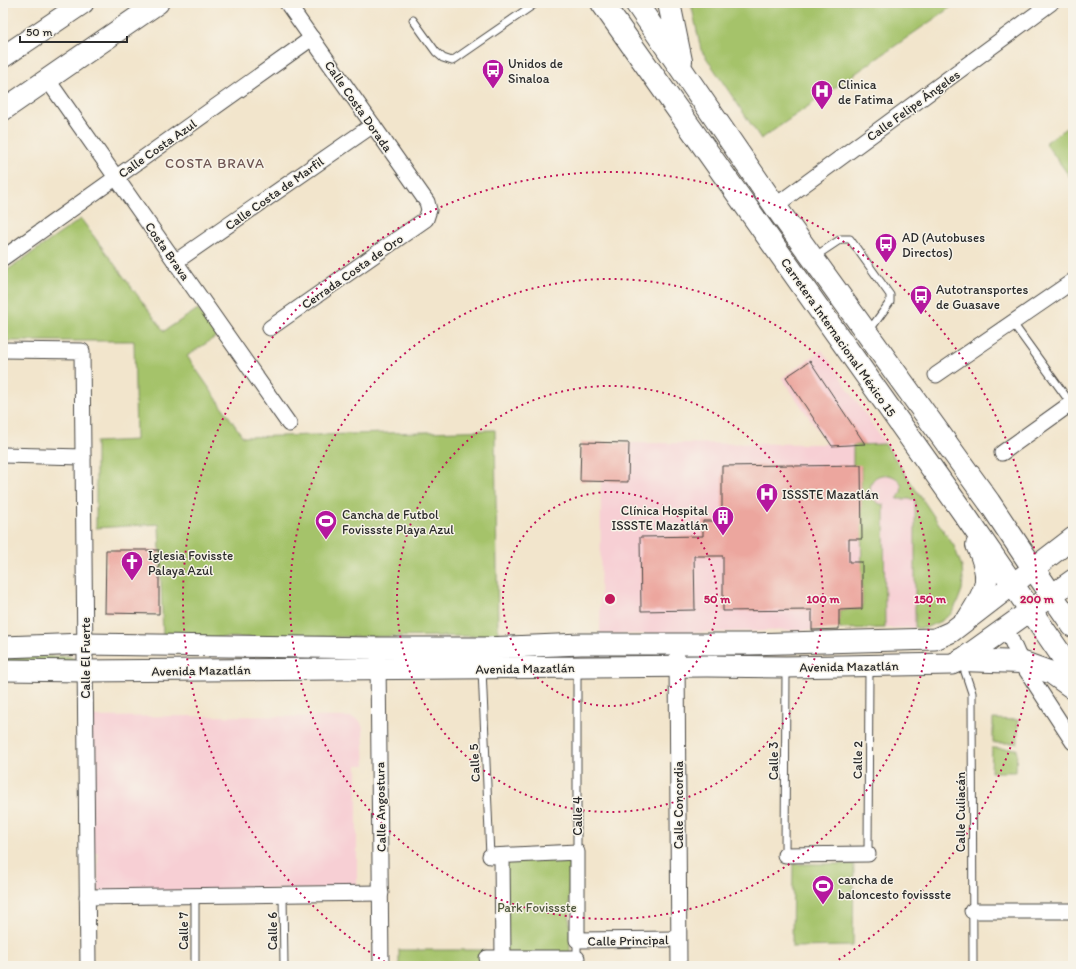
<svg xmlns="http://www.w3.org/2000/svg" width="1076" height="969" viewBox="0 0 1076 969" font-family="Itim,sans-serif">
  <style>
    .built { fill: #f7cfd4 }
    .green { fill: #a5c36a; stroke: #68774a }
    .building { fill: #eca69e }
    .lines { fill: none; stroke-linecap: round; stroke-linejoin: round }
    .lane-casing { stroke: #494743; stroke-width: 9 }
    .street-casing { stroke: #494743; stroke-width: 17 }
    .secondary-casing { stroke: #494743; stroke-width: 23 }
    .primary-casing { stroke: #494743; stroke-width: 24 }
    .lane { stroke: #fff; stroke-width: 7 }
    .street { stroke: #fff; stroke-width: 15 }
    .secondary { stroke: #fff; stroke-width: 21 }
    .primary { stroke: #fff; stroke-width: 22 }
    .ring { fill: none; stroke: #c2185b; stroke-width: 2; stroke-dasharray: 2 4 }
    .labels { text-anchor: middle; stroke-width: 3; stroke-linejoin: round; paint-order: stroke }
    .poi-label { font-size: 13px; fill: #2b2b2b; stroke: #f7f3e8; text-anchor: start }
    .street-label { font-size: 13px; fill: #2b2b2b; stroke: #f7f3e8 }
    .park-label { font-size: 13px; fill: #50593e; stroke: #f7f3e8 }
    .neighbourhood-label { font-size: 14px; letter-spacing: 1px; fill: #6f5653; stroke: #f7f3e8 }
    .centre { fill: #c2185b; stroke: #f7f3e8; stroke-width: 2 }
    .ring-label { font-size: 12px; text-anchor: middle; font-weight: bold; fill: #c2185b; stroke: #f7f3e8; stroke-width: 3; stroke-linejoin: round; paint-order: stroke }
  </style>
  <rect width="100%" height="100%" fill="#f7f3e8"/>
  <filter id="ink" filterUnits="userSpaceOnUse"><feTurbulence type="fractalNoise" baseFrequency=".025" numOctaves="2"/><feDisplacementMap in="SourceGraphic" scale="8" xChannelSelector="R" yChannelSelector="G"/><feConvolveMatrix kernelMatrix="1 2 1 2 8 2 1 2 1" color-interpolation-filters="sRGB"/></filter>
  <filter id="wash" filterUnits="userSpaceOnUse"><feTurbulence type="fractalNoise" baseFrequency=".012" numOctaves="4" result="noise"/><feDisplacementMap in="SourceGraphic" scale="16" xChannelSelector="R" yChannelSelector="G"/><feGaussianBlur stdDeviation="0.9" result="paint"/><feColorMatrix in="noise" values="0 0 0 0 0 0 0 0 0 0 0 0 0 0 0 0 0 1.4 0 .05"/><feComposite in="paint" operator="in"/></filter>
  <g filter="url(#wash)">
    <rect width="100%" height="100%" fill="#f2e5cc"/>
    <g class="built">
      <polygon points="822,350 954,546 962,567 963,579 962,590 957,603 951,614 941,621 925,628 885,628 600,635 601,481 629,443 827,444 782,378"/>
      <polygon points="190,716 351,717 360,721 363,728 365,765 357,765 357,889 98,892 98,853 92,853 89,717"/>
    </g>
    <g class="green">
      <polygon points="691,3 957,3 761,139 701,50"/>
      <polygon points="1073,123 1073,181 1045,143"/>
      <polygon points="81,219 164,331 198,309 217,336 187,356 243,437 495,430 498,636 163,638 159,524 96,528 96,442 136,440 134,341 3,341 3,273"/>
      <path d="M885,444L954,546L962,567L963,579L962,590L957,603L951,614L941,621L925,628H915V499H897C917,473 864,463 871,494C872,500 878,504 884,505L885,628L839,629V610L862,609L861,466L853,465V445Z"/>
      <polygon points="69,656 77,661 3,665 3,657"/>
      <polygon points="993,719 1018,720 1018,743 993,743"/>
      <polygon points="992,748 1017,749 1016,772 991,772"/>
      <polygon points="569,857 570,956 504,959 504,858"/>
      <polygon points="793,864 854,864 853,946 792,947"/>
      <rect x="399" y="950" width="85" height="16"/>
    </g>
    <g id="blocks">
      <g class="building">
        <polygon points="810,361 865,444 832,446 786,377"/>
        <polygon points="581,442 629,443 628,482 580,481"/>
        <polygon points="793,465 793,466 861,465 862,539 849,539 849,562 862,562 862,609 839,610 839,629 812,630 812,610 723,611 723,556 694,556 695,610 641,611 640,537 703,536 703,521 722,521 722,466"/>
        <polygon points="106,550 159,550 159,614 105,613"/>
      </g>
    </g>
  </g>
  <g filter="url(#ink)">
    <use href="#blocks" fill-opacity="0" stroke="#494743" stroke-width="1"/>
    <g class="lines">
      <g class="lane-casing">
        <g id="lane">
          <polyline points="413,20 436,52 443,58 452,61 536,3"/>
          <polyline points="814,257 841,239 850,239 890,295 890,302 869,331"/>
          <polyline points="1012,322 1072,405"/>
          <polyline points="962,663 972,693 973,966"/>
          <polyline points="482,669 490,856"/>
          <polyline points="577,669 577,852"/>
          <polyline points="868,854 869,668"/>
          <polyline points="785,855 786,669"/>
          <polyline points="195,895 195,966"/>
          <polyline points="283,895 284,966"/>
          <polyline points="577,940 577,966"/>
        </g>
      </g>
      <g class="street-casing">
        <g id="street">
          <polyline points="47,79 289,424"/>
          <polyline points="775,206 1051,3"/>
          <polyline points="3,258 312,38"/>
          <polyline points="175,262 373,125"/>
          <polyline points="270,328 426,219 429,210 427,202 287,3"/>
          <polyline points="3,350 82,351 88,966"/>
          <polyline points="936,375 1073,281"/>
          <polyline points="1002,453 1073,402"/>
          <polyline points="3,455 83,457"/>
          <polyline points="1006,628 1021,662 1073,742"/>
          <polyline points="677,657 679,966"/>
          <polyline points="378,659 381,966"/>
          <polyline points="785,855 868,854"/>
          <polyline points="490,856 577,852 577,940 678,939"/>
          <polyline points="502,856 503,958"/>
          <polyline points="87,897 381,893"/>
          <polyline points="972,911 1073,911"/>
          <polyline points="487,958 577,958"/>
        </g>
      </g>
      <g class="secondary-casing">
        <g id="secondary">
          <polyline points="3,57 83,3"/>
          <polyline points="3,110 158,3"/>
          <polyline points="3,647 85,644 378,648 484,648 581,644 750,644 935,639 951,632 1073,538"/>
          <polyline points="3,670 85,671 707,666 786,667 952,664 961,660 1073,580"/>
        </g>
      </g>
      <g class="primary-casing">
        <g id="primary">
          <polyline points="602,3 967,518 1073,672"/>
          <polyline points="636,3 775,206 989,502 1033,568 1073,626"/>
          <polyline points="669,3 681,61"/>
          <path d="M970,616C988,588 992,577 977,545"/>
          <polyline points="961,660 1021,662 1052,673 1073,688"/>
        </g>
      </g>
      <use href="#lane" class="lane"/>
      <use href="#street" class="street"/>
      <use href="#secondary" class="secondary"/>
      <use href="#primary" class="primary"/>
    </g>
  </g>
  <g class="ring">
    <circle cx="610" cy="599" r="107"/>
    <circle cx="610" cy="599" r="213"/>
    <circle cx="610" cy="599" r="320"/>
    <path d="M390 965A427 427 0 1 1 830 965"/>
  </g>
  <defs>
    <g id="bus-pin" transform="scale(1.15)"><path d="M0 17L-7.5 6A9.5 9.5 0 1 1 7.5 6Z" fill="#b5179e" stroke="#f7f3e8"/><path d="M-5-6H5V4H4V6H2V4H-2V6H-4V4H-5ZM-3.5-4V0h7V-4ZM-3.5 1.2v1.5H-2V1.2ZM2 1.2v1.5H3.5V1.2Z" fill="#fff"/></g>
    <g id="hospital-pin" transform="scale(1.15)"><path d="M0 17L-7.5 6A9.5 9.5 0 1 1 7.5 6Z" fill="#b5179e" stroke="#f7f3e8"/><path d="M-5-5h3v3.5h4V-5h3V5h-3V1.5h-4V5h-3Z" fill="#fff"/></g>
    <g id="building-pin" transform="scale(1.15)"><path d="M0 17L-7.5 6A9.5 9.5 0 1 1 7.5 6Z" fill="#b5179e" stroke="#f7f3e8"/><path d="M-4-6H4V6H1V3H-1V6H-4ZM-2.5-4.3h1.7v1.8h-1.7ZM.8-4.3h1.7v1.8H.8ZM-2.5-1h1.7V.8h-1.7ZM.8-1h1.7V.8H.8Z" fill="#fff"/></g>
    <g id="stadium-pin" transform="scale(1.15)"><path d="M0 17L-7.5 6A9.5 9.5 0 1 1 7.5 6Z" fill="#b5179e" stroke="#f7f3e8"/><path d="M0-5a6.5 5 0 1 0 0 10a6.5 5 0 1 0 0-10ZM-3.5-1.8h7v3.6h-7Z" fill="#fff"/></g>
    <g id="church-pin" transform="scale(1.15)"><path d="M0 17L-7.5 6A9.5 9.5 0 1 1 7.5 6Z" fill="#b5179e" stroke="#f7f3e8"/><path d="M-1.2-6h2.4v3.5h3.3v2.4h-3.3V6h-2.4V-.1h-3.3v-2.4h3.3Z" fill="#fff"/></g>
  </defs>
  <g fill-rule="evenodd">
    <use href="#bus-pin" x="493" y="70"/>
    <use href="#hospital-pin" x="822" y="91"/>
    <use href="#bus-pin" x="886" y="244"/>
    <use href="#bus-pin" x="921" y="296"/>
    <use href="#hospital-pin" x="767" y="494"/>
    <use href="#building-pin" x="723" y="517"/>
    <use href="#stadium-pin" x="326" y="521"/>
    <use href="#church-pin" x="132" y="562"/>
    <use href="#stadium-pin" x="823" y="886"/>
  </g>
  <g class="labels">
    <g class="poi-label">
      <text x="508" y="68">Unidos de<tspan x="508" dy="15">Sinaloa</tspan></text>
      <text x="838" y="89">Clinica<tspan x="838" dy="15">de Fatima</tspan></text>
      <text x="902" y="242">AD (Autobuses<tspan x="902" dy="15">Directos)</tspan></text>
      <text x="936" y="294">Autotransportes<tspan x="936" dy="15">de Guasave</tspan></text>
      <text x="782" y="499">ISSSTE Mazatlán</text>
      <text x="708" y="515" text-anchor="end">Clínica Hospital<tspan x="708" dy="15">ISSSTE Mazatlán</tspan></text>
      <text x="342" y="519">Cancha de Futbol<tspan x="342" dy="15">Fovissste Playa Azul</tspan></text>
      <text x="148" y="560">Iglesia Fovisste<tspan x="148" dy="15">Palaya Azúl</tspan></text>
      <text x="838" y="884">cancha de<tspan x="838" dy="15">baloncesto fovissste</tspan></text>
    </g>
    <g class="street-label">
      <text transform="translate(913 105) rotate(-36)" y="5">Calle Felipe Ángeles</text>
      <text transform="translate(359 106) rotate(55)" y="5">Calle Costa Dorada</text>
      <text transform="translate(157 148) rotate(-35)" y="5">Calle Costa Azul</text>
      <text transform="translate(274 193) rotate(-35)" y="5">Calle Costa de Marfil</text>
      <text transform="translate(168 251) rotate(55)" y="5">Costa Brava</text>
      <text transform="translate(352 271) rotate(-35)" y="5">Cerrada Costa de Oro</text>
      <text transform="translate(839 337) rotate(55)" y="5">Carretera Internacional México 15</text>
      <text transform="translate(85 658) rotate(-90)" y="5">Calle El Fuerte</text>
      <text transform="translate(849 666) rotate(-1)" y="5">Avenida Mazatlán</text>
      <text transform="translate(525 668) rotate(-1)" y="5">Avenida Mazatlán</text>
      <text transform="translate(201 670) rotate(-1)" y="5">Avenida Mazatlán</text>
      <text transform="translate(857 760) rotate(-89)" y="5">Calle 2</text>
      <text transform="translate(773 761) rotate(-90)" y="5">Calle 3</text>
      <text transform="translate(474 763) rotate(-93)" y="5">Calle 5</text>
      <text transform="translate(678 805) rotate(-90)" y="5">Calle Concordia</text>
      <text transform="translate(380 807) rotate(-91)" y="5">Calle Angostura</text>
      <text transform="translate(960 812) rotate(-90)" y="5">Calle Culiacán</text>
      <text transform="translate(577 816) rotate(-90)" y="5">Calle 4</text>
      <text transform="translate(183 931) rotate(-90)" y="5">Calle 7</text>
      <text transform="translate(272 931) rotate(-90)" y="5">Calle 6</text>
      <text transform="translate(628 940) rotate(-1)" y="5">Calle Principal</text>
    </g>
    <g class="park-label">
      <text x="537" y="912">Park Fovissste</text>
    </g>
    <g class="neighbourhood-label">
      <text x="215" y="168">COSTA BRAVA</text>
    </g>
  </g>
  <circle cx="610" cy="599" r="6" class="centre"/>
  <g class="ring-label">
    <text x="717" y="603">50 m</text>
    <text x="823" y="603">100 m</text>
    <text x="930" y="603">150 m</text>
    <text x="1037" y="603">200 m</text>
  </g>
  <rect width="1076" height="969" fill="none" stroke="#f7f3e8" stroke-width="16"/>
  <path d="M20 36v6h107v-6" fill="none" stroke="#2b2b2b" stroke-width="2"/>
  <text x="26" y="36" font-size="12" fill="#2b2b2b" stroke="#f7f3e8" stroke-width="3" paint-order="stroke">50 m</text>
</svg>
